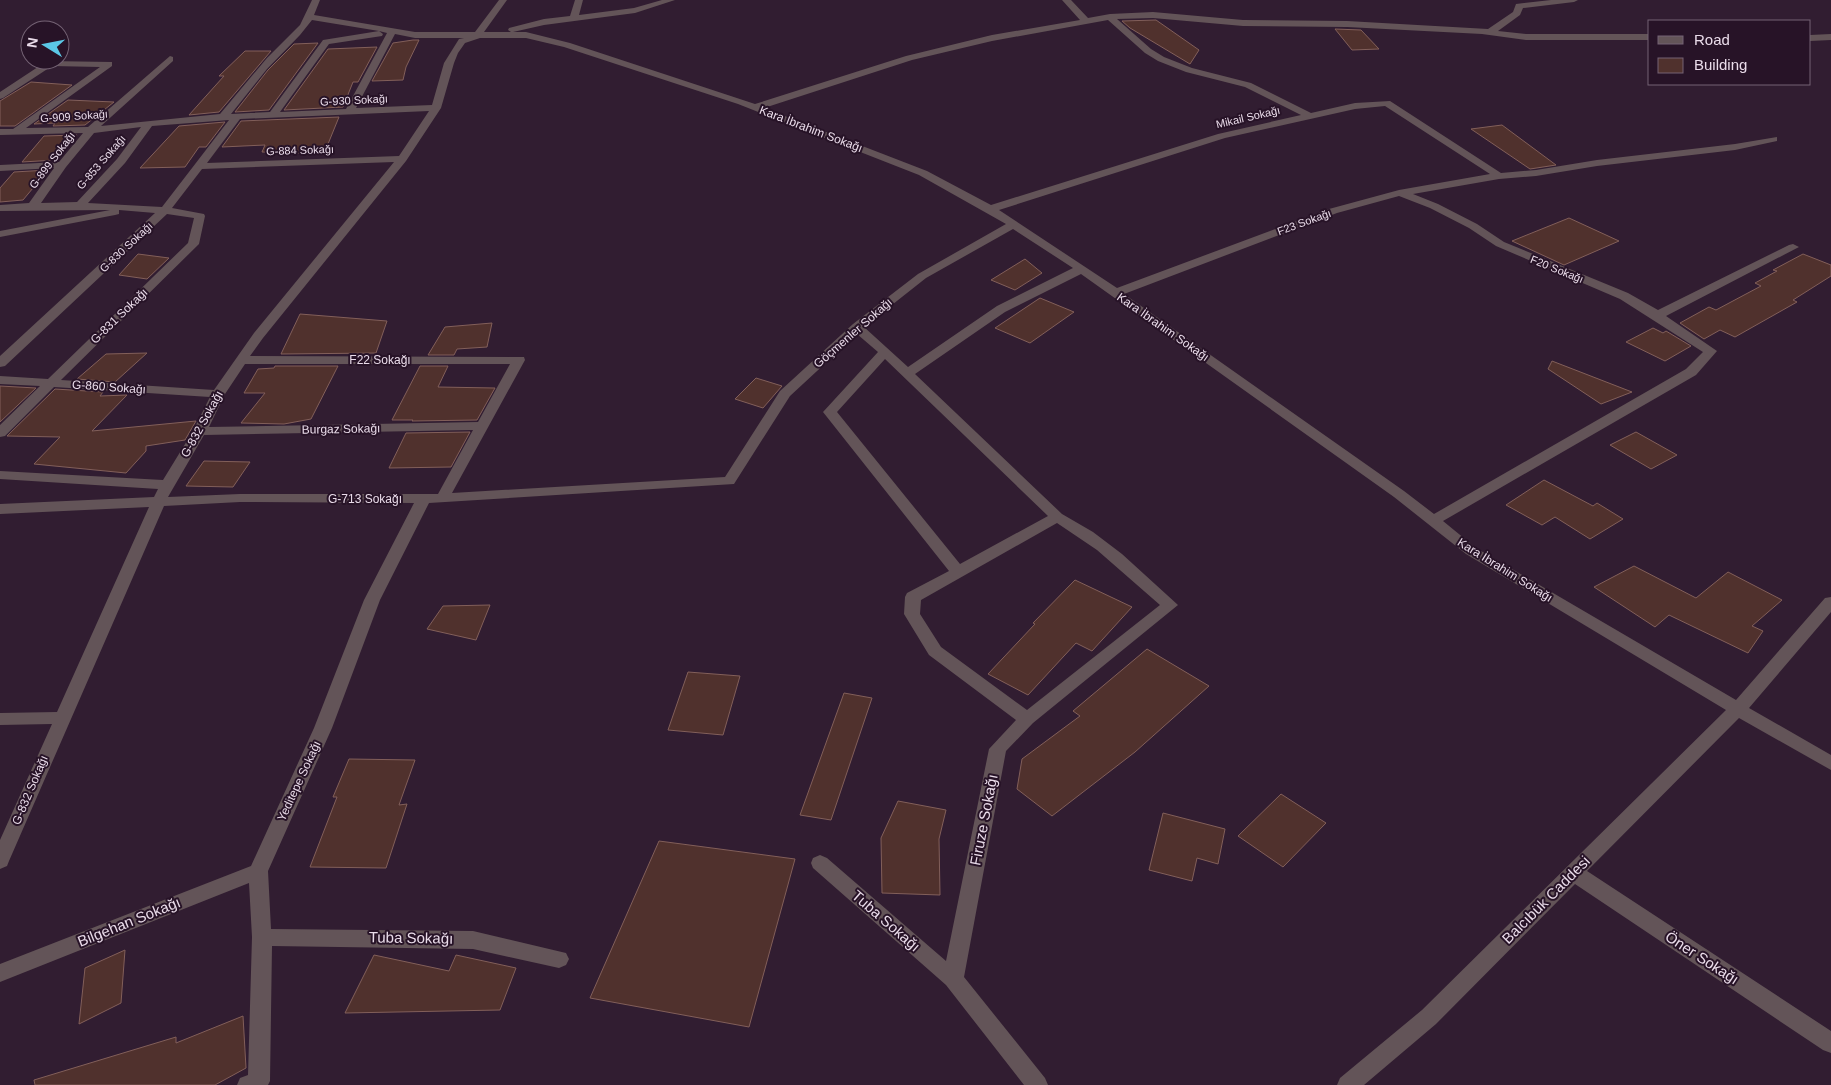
<svg xmlns="http://www.w3.org/2000/svg" width="1831" height="1085" viewBox="0 0 1831 1085" font-family="Arial,sans-serif">
  <style>
    .building { fill: #50312d; stroke: #825f5a }
    .lines { fill: none; stroke-linecap: round; stroke-linejoin: round }
    .minor { fill: #635458; fill-rule: evenodd }
    .labels { text-anchor: middle; stroke-width: 4; stroke-linejoin: round; paint-order: stroke }
    .far-street-label { font-size: 11px; fill: #eadcea; stroke: #271327 }
    .street-label { font-size: 12px; fill: #eadcea; stroke: #271327 }
    .near-street-label { font-size: 15px; fill: #eadcea; stroke: #271327 }
  </style>
  <rect width="100%" height="100%" fill="#311d31"/>
  <g class="building">
    <polygon points="1156,20 1199,50 1190,64 1130,28 1122,21"/>
    <polygon points="1335,29 1361,30 1379,49 1352,50"/>
    <polygon points="413,40 419,40 406,67 403,80 372,81 393,43"/>
    <polygon points="318,43 269,110 235,112 268,70 294,44"/>
    <polygon points="377,47 358,82 353,82 343,107 284,110 328,49"/>
    <polygon points="245,51 271,51 219,112 189,115 224,76 219,76"/>
    <polygon points="31,82 72,85 15,126 0,126 0,101"/>
    <polygon points="68,100 114,102 85,125 53,126 55,123 34,124"/>
    <polygon points="339,117 328,144 320,154 262,152 265,145 222,147 241,121"/>
    <polygon points="225,122 206,147 199,147 185,167 140,168 179,126"/>
    <polygon points="1502,125 1556,165 1530,169 1471,129"/>
    <polygon points="77,135 56,160 22,162 44,136"/>
    <polygon points="48,170 23,200 0,202 0,188 14,172"/>
    <polygon points="1569,218 1619,241 1564,265 1512,241"/>
    <polygon points="138,254 169,258 147,279 119,275"/>
    <polygon points="1803,254 1831,265 1831,276 1793,300 1797,302 1735,337 1720,330 1704,339 1680,323 1709,307 1716,310 1761,286 1755,283 1777,271 1773,270"/>
    <polygon points="1025,259 1042,273 1015,290 991,280"/>
    <polygon points="1040,298 1074,312 1030,343 995,328"/>
    <polygon points="300,314 387,321 376,353 281,354"/>
    <polygon points="492,323 487,347 457,349 454,355 428,355 445,327"/>
    <polygon points="1653,328 1663,333 1666,331 1691,346 1665,361 1626,342"/>
    <polygon points="147,353 115,382 77,379 106,354"/>
    <polygon points="1552,361 1632,392 1601,404 1548,369"/>
    <polygon points="275,366 338,366 311,419 284,424 241,423 265,393 244,393 258,369 274,368"/>
    <polygon points="420,366 448,366 438,387 495,388 477,420 412,421 413,420 392,420"/>
    <polygon points="756,378 782,386 763,408 735,399"/>
    <polygon points="0,386 36,388 0,422"/>
    <polygon points="55,389 103,392 100,396 127,395 92,431 196,421 185,440 146,446 146,451 126,473 34,464 60,437 7,436"/>
    <polygon points="470,432 451,467 389,468 406,433"/>
    <polygon points="1636,432 1677,455 1651,469 1610,445"/>
    <polygon points="204,461 250,462 233,487 186,486"/>
    <polygon points="1544,480 1593,506 1597,503 1623,519 1590,539 1555,517 1542,525 1506,505"/>
    <polygon points="1634,566 1696,598 1728,572 1782,600 1752,626 1763,631 1748,653 1669,615 1655,627 1594,587"/>
    <polygon points="1075,580 1132,607 1092,651 1076,643 1028,695 988,674 1035,624 1033,623"/>
    <polygon points="490,605 476,640 427,629 443,606"/>
    <polygon points="1147,649 1209,686 1135,752 1052,816 1017,789 1022,759 1080,716 1073,711"/>
    <polygon points="688,672 740,676 723,735 668,730"/>
    <polygon points="844,693 872,698 831,820 800,815"/>
    <polygon points="349,759 415,760 399,805 407,804 386,868 310,867 337,797 333,797"/>
    <polygon points="1281,794 1326,823 1283,867 1238,836"/>
    <polygon points="898,801 946,810 939,839 940,895 882,893 881,838"/>
    <polygon points="1163,813 1225,829 1218,864 1197,858 1192,881 1149,870"/>
    <polygon points="659,841 795,859 749,1027 590,998"/>
    <polygon points="125,950 121,1003 79,1024 85,968"/>
    <polygon points="374,955 449,971 456,955 516,968 500,1010 345,1013"/>
    <polygon points="243,1016 246,1068 215,1085 35,1085 34,1080 176,1037 176,1043"/>
  </g>
  <g class="lines">
    <g class="minor">
      <path d="M312,0H320L314,15L415,32H475L499,0H507L484,32H511L508,30L509,28L544,19L570,16L575,0H583L579,15L634,8L662,0H675L635,13L544,25L513,32H526L570,43L755,104L906,56L992,35L1080,20L1062,0H1071L1088,18L1110,14L1153,12L1243,20L1347,21L1488,29L1513,12L1516,4L1551,0H1578L1574,2L1523,8L1520,15L1498,31L1526,34H1650V40H1526L1482,34L1347,27L1243,26L1153,18L1117,19L1151,49L1164,57L1192,68L1251,83L1311,113L1355,103L1390,101L1501,173L1536,170L1597,160L1735,144L1777,137V141L1735,150L1597,166L1536,176L1499,179L1413,194L1438,204L1477,224L1504,242L1628,293L1658,310L1789,245L1793,244L1799,247L1666,316L1717,351L1696,375L1443,521L1476,548L1736,700L1825,598L1831,597V612L1749,708L1831,755V770L1739,718L1587,871L1831,1031V1053L1823,1050L1575,884L1436,1024L1364,1085H1337L1340,1078L1422,1010L1726,710L1466,554L1394,497L1081,274L1005,312L915,374L1062,514L1093,532L1122,554L1178,605L1033,723L1006,751L964,977L1045,1078L1048,1085H1024L946,985L813,868L811,863L813,858L820,855L827,858L946,961L989,749L1016,720L929,655L904,614L905,597L907,593L949,571L823,412L878,352L857,334L790,396L734,484L429,503L380,600L332,728L268,871L271,929L473,931L566,953L569,959L566,965L559,968L473,949L272,946L270,1081L268,1085H237L240,1078L248,1075L252,937L249,883L0,982V964L251,866L314,728L364,600L414,503L240,502L164,506L9,861L7,866L0,869V840L52,724L0,725V713L57,712L149,507L0,514V504L154,497L158,489L0,479V471L163,480L193,431L210,397L54,387L5,436L0,437V425L40,386L0,384V376L48,379L188,243L194,218L167,214L5,366L0,367V356L155,213L119,210V214L115,215L0,237V231L110,210L0,211V205L29,203L54,168L0,171V165L59,162L83,133L0,135V129H13L100,67L52,66L3,98L0,99V92L47,61L112,62V66L26,128L88,127L170,56L173,57V61L101,126L220,114L267,58L300,25ZM312,20L379,31L323,40L270,112L231,114L267,69L300,35ZM1108,20L1145,53L1158,61L1186,72L1245,87L1301,115L1218,134L991,205L927,171L764,108L912,60L992,41ZM379,31L387,33L346,109L280,112L329,44L382,36L383,34ZM395,34L415,38H464L459,39L444,63L432,105L356,108ZM480,38H526L564,47L738,104L919,175L1006,224L918,274L853,324L780,391L725,477L452,493L525,360L524,357L250,356L263,338L406,161L441,108L454,63L458,53L465,43ZM1385,106L1490,174L1399,190L1329,209L1117,288L999,210L1225,138L1355,109ZM429,111L399,156L207,163L240,119ZM229,120L162,207L88,203L125,163L152,126ZM141,127L117,159L77,202L41,203L66,167L94,133ZM394,162L254,333L214,390L61,380L199,244L205,216L204,214L172,208L202,169ZM1399,196L1430,208L1469,228L1496,246L1620,299L1703,352L1686,369L1434,514L1404,491L1124,294L1337,213ZM1013,229L1073,268L997,306L908,367L864,327L926,278ZM885,359L1048,516L960,564L837,412ZM245,364H510L478,422L209,427L225,394ZM473,430L438,494H240L168,497L204,435ZM1057,523L1097,550L1160,605L1027,710L941,647L920,614L921,600Z"/>
      <polygon points="1831,34 1831,40 1810,41 1810,35"/>
    </g>
  </g>
  <g class="labels">
    <g class="far-street-label">
      <text transform="translate(354 100) rotate(-3)" y="4">G-930 Sokağı</text>
      <text transform="translate(74 116) rotate(-4)" y="4">G-909 Sokağı</text>
      <text transform="translate(1248 117) rotate(-13)" y="4">Mikail Sokağı</text>
      <text transform="translate(300 150) rotate(-2)" y="4">G-884 Sokağı</text>
      <text transform="translate(52 160) rotate(-53)" y="4">G-899 Sokağı</text>
      <text transform="translate(101 162) rotate(-49)" y="4">G-853 Sokağı</text>
      <text transform="translate(1304 222) rotate(-20)" y="4">F23 Sokağı</text>
      <text transform="translate(126 247) rotate(-43)" y="4">G-830 Sokağı</text>
      <text transform="translate(1557 269) rotate(22)" y="4">F20 Sokağı</text>
    </g>
    <g class="street-label">
      <text transform="translate(811 129) rotate(21)" y="4">Kara İbrahim Sokağı</text>
      <text transform="translate(119 316) rotate(-44)" y="4">G-831 Sokağı</text>
      <text transform="translate(1163 327) rotate(35)" y="4">Kara İbrahim Sokağı</text>
      <text transform="translate(853 333) rotate(-41)" y="4">Göçmenler Sokağı</text>
      <text x="380" y="364">F22 Sokağı</text>
      <text transform="translate(109 387) rotate(4)" y="4">G-860 Sokağı</text>
      <text transform="translate(202 424) rotate(-61)" y="4">G-832 Sokağı</text>
      <text transform="translate(341 429) rotate(-1)" y="4">Burgaz Sokağı</text>
      <text x="365" y="503">G-713 Sokağı</text>
      <text transform="translate(1505 570) rotate(32)" y="4">Kara İbrahim Sokağı</text>
      <text transform="translate(299 781) rotate(-65)" y="4">Yeditepe Sokağı</text>
      <text transform="translate(30 790) rotate(-67)" y="4">G-832 Sokağı</text>
    </g>
    <g class="near-street-label">
      <text transform="translate(984 820) rotate(-79)" y="5">Firuze Sokağı</text>
      <text transform="translate(1546 900) rotate(-45)" y="5">Balcıbük Caddesi</text>
      <text transform="translate(886 921) rotate(41)" y="5">Tuba Sokağı</text>
      <text transform="translate(129 922) rotate(-22)" y="5">Bilgehan Sokağı</text>
      <text transform="translate(411 938) rotate(1)" y="5">Tuba Sokağı</text>
      <text transform="translate(1702 958) rotate(33)" y="5">Öner Sokağı</text>
    </g>
  </g>
  <rect x="1648" y="20" width="162" height="65" fill="#271327" stroke="#756375"/>
  <rect x="1658" y="36" width="25" height="8" fill="#635458" stroke="#756375"/>
  <text x="1694" y="45" font-size="15" fill="#eadcea">Road</text>
  <rect x="1658" y="58" width="25" height="15" fill="#50312d" stroke="#756375"/>
  <text x="1694" y="70" font-size="15" fill="#eadcea">Building</text>
  <g transform="translate(45 45) rotate(280)"><circle r="24" fill="#271327" stroke="#756375"/>
  <path d="M0-4L9 19L0 12L-9 19Z" fill="#5bc8e7"/>
  <text y="-8" font-size="14" font-weight="bold" text-anchor="middle" fill="#eadcea">N</text>
  </g>
</svg>
